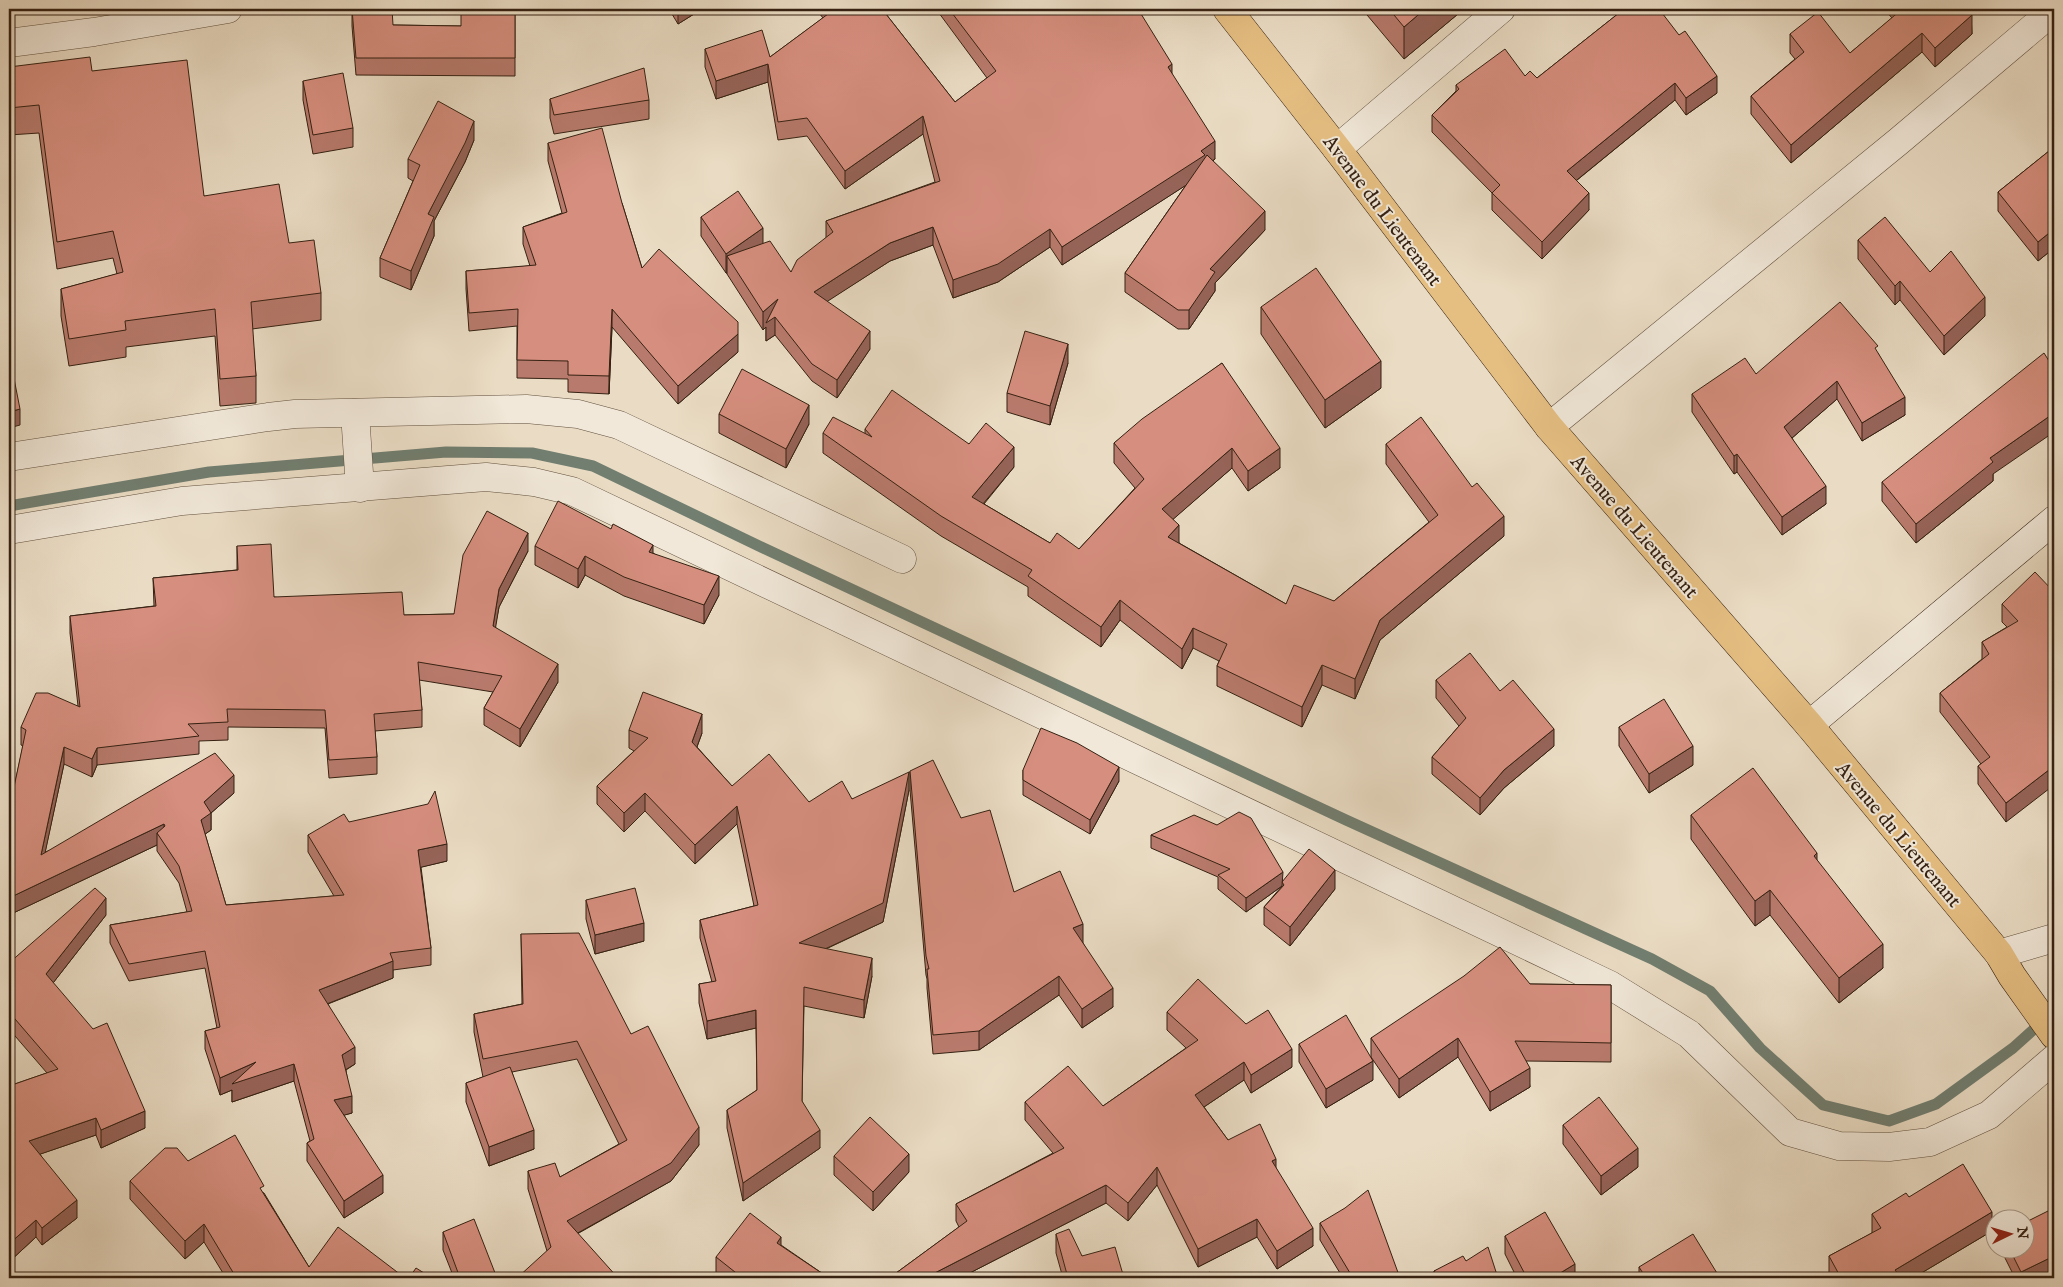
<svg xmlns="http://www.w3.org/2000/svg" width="2063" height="1287" viewBox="0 0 2063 1287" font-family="'IM FELL English',serif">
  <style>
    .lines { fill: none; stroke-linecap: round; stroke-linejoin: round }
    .stream { stroke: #717e70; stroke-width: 11 }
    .street-casing { stroke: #62503e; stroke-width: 29 }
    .secondary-casing { stroke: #352112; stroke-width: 29 }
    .primary-casing { stroke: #352112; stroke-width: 29 }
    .street { stroke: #f1e8d9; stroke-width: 28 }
    .secondary { stroke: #f1e8d9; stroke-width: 28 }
    .primary { stroke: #e5be82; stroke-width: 28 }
    .wall { fill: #b87a6c; stroke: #352112 }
    .shaded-wall { fill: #966358; stroke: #352112 }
    .building { fill: #d68e7e; stroke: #352112 }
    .labels { text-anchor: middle; stroke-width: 4; stroke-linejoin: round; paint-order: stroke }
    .street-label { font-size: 20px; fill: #352112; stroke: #f1e8d9 }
  </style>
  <rect width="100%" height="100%" fill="#eadcc4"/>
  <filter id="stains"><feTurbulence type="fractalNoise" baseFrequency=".004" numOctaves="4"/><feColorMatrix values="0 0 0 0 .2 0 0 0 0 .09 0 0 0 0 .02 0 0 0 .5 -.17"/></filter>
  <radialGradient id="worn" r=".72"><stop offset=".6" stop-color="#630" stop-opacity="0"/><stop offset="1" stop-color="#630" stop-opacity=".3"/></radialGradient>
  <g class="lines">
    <polyline class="stream" points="9,506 209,472 446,452 532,453 593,466 759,546 1346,820 1652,959 1710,991 1760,1048 1823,1105 1889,1121 1936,1104 2013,1048 2054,1011"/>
    <g class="street-casing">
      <g id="street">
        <polyline points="9,43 94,32 228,9"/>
        <polyline points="1337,149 1501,9"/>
        <polyline points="355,413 360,488"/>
        <polyline points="1549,427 1899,141 2054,10"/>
        <polyline points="9,457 268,417 295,414 526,409 578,414 619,425 902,559"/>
        <polyline points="9,530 182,501 486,477 534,482 572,491 1610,985 1689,1034 1790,1132 1839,1146 1889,1147 1930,1142 1989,1115 2054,1059"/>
        <polyline points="1999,954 2054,938"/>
      </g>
    </g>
    <g class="secondary-casing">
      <polyline id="secondary" points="1809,725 2054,520"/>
    </g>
    <g class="primary-casing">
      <polyline id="primary" points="1227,9 1337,149 1549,427 1809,725 1999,954 2012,976 2054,1035"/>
    </g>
    <use href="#street" class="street"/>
    <use href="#secondary" class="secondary"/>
    <use href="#primary" class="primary"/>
  </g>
  <g class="wall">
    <polygon points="352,9 393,25 461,26 515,9 515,76 356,75 352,26"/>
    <polygon points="669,9 702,9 678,24"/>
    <polygon points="816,9 882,9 955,102 987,78 936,9 1138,9 1215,159 1213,161 1265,230 1215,283 1215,291 1189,329 1178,329 1125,292 1125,273 1186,185 1062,265 1050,247 998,282 953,298 933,245 890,261 827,301 870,349 837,398 812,381 775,335 766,341 766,327 763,330 727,274 727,273 726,273 701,236 701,217 763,244 791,272 826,238 826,221 935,182 923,134 845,189 807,136 778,140 768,82 716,99 705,67 705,49 770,57 823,18"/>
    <polygon points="1362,9 1464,9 1404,59"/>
    <polygon points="1624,9 1717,93 1686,115 1675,100 1576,181 1589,210 1542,259 1492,210 1492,193 1432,132 1432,115 1456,91 1456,85 1525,76 1537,78"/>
    <polygon points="1885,9 1977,9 1971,15 1972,34 1935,67 1922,52 1791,163 1751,114 1751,96 1795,59 1790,53 1790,34 1850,53 1892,18 1885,10"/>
    <polygon points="9,67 92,71 204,196 289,243 321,293 321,320 252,329 256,376 256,403 220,406 215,336 126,347 126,357 69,366 61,316 61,289 117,274 113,258 57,269 39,133 9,135"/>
    <polygon points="303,81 353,128 353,147 313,154 303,100"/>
    <polygon points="550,99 649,100 649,119 554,134 550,118"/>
    <polygon points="474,140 465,162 434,221 434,236 411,290 380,277 380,258 413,181 408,178 408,159"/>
    <polygon points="548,143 622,203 642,268 738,352 678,404 612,327 609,394 568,392 568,379 517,378 517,326 469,331 466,289 466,271 530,266 523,244 523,227 562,213 548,161"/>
    <polygon points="2054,147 2054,248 2038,261 1998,211 1998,192"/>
    <polygon points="1858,240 1930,272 1985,316 1944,355 1900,300 1895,305 1858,259"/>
    <polygon points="1261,307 1381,388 1325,428 1261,334"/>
    <polygon points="1878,353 1905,415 1862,441 1837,399 1792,438 1826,504 1782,535 1737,472 1734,474 1692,412 1692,394 1756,374"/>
    <polygon points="1068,363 1050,425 1007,412 1007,393"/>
    <polygon points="1222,363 1280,468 1248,491 1232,468 1173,519 1179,543 1286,604 1334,601 1429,522 1386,464 1386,444 1504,536 1380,640 1355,699 1322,685 1302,727 1217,686 1217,666 1219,661 1193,648 1182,669 1120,620 1101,647 1028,596 1028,587 941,536 823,453 823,433 865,434 865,429 969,444 1014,467 984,504 1050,543 1079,549 1135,488 1114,463 1114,443"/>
    <polygon points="719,414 809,424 786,468 719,433"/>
    <polygon points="1993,474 1993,481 1916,543 1882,501 1882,482"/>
    <polygon points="237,546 274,597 404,615 454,614 528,551 499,607 495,627 558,682 520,747 484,725 484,708 493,692 419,680 422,710 422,727 375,731 377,757 377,774 329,778 325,728 228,727 228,740 199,741 199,754 97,765 92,777 64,764 45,852 234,793 211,813 211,830 205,834 226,905 334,896 308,852 308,835 349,822 447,861 421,867 431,948 431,965 393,970 393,978 328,1004 355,1064 346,1070 352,1113 344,1115 383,1193 344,1218 307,1161 307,1143 310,1141 294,1081 232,1102 232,1090 220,1095 205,1049 205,1031 217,1028 205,968 129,981 110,943 110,925 187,912 179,883 157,851 157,845 9,915 9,811 23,746 21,745 21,727 78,706 70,633 70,616 154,606 153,578 237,570"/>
    <polygon points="535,546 653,553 719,595 704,624 624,596 585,575 578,588 535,565"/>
    <polygon points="2054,592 2006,822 1978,784 1978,766 1981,764 1940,712 1940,693 1982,659 1982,642 2007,627 2002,622 2002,604"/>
    <polygon points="1436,680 1500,691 1554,746 1504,788 1480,815 1432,774 1432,757 1459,726 1436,698"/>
    <polygon points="1619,727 1693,765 1649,793 1619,746"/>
    <polygon points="629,730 702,733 697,747 732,786 809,802 852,799 909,790 883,922 826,949 872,976 864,1018 804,1006 802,1101 820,1148 743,1201 727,1128 727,1110 757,1090 756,1028 707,1039 699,1003 699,984 712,982 700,938 700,920 754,906 737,824 695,864 645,811 624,832 597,804 597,786 634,751 629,748"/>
    <polygon points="1023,770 1119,781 1090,834 1023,795"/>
    <polygon points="910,771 961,818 1014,892 1083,943 1113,1007 1082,1028 1059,995 979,1050 933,1054 927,988 927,979 926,975 910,790"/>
    <polygon points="1691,815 1817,860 1883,968 1839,1003 1770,915 1755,926 1691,839"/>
    <polygon points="1151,835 1283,881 1335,889 1290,946 1264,925 1264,907 1282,886 1246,912 1218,889 1218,877 1151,848"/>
    <polygon points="586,900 644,941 595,954 586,919"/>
    <polygon points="106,915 53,983 145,1128 101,1148 96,1135 40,1154 77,1218 42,1245 36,1237 9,1262 9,1086 47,1073 9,1029 9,963"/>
    <polygon points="521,934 631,1034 699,1145 671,1181 547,1251 528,1189 528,1171 560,1177 619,1144 577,1059 512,1072 534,1149 489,1166 466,1102 466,1083 483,1077 474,1032 474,1014 522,1004"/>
    <polygon points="1530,984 1611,985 1611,1062 1526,1061 1530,1087 1490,1111 1458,1057 1399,1098 1371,1057 1371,1038"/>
    <polygon points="1167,1012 1292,1067 1251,1093 1244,1080 1204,1107 1228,1140 1276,1168 1313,1246 1277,1269 1257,1237 1198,1267 1157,1185 1128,1221 1106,1203 960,1278 892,1278 892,1276 959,1227 956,1221 956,1204 1053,1153 1025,1120 1025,1102 1103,1106 1186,1048 1167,1030"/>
    <polygon points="1299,1044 1373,1080 1326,1108 1299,1062"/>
    <polygon points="1563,1125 1638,1167 1601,1195 1563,1144"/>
    <polygon points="834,1156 909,1172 873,1211 834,1175"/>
    <polygon points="188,1161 264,1193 309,1267 405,1278 226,1278 204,1242 185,1259 130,1199 130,1181"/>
    <polygon points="1909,1197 1992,1231 1913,1278 1831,1278 1829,1275 1829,1256 1872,1233 1872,1214"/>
    <polygon points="2054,1208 2054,1275 2048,1278 2015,1278 2002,1252 2002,1250 2026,1250"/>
    <polygon points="1320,1223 1400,1278 1343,1278 1320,1240"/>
    <polygon points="443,1232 497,1278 454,1278 443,1250"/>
    <polygon points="1056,1234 1082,1256 1124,1278 1063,1278 1056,1253"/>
    <polygon points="1505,1236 1575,1278 1517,1278 1505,1254"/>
    <polygon points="781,1245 829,1278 720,1278 716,1275 716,1257"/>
    <polygon points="1466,1261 1498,1278 1434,1278 1434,1271"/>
    <polygon points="1639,1267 1720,1278 1639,1278"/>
  </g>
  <g class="shaded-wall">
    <polygon points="678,9 702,9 678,24"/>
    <polygon points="1425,9 1464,9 1404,59 1404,27"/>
    <polygon points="1962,9 1977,9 1962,23"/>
    <polygon points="1972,15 1972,34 1935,67 1935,48"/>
    <polygon points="1922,33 1922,52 1791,163 1791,145"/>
    <polygon points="768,64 768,82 716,99 716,81"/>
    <polygon points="1172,64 1172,82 1168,67"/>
    <polygon points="1717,76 1717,93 1686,115 1686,98"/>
    <polygon points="1675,83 1675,100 1567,188 1567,171"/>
    <polygon points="923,116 923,134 845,189 845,171"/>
    <polygon points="474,121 474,140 465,162 434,221 434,236 411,290 411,271 428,214"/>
    <polygon points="1215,141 1215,159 1205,166 1205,173 1062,265 1062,247"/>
    <polygon points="1589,193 1589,210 1542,259 1542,242"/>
    <polygon points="1265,211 1265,230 1215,283 1215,291 1189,329 1189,310 1210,269"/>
    <polygon points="933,227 933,245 890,261 814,310 814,292 890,243"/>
    <polygon points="763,228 763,247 727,256 727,273 726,273 726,254"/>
    <polygon points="1050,229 1050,247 998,282 953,298 953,280"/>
    <polygon points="2054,229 2054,248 2038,261 2038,242"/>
    <polygon points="1900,281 1900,300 1895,305 1895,286"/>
    <polygon points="1985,297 1985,316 1944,355 1944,336"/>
    <polygon points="778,299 775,317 775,335 766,341 766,327 763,330 763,312"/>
    <polygon points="612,309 612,327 609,394 609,376"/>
    <polygon points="870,331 870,349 837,398 837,380"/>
    <polygon points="738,334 738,352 678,404 678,386"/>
    <polygon points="1068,344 1068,363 1050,425 1050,406"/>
    <polygon points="1381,361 1381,388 1325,428 1325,400"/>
    <polygon points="1837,381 1837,399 1784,445 1784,427"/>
    <polygon points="1905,397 1905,415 1862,441 1862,423"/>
    <polygon points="809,405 809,424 786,468 786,449"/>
    <polygon points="20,409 20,425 9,428 9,412"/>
    <polygon points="2054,413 2054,432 1993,474 1993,481 1916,543 1916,524 1990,458"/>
    <polygon points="1014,447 1014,467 972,517 972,497"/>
    <polygon points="1232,448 1232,468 1162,529 1162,509"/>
    <polygon points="1280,448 1280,468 1248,491 1248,471"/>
    <polygon points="1737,454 1737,472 1734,474 1734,456"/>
    <polygon points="1826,486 1826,504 1782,535 1782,517"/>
    <polygon points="1504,516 1504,536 1380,640 1355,699 1355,679 1380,620"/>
    <polygon points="1179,525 1179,545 1168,537"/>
    <polygon points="528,533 528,551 499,607 493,643 493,626 499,589"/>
    <polygon points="653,545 653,564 649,552"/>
    <polygon points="585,556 585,575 578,588 578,569"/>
    <polygon points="719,576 719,595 704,624 704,605"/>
    <polygon points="1120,600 1120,620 1101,647 1101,627"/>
    <polygon points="1193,628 1193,648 1182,669 1182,649"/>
    <polygon points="558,664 558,682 520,747 520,729"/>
    <polygon points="1322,665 1322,685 1302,727 1302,707"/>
    <polygon points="702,714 702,733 692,760 692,742"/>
    <polygon points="1554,729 1554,746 1504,788 1480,815 1480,798 1504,770"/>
    <polygon points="1693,746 1693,765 1649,793 1649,774"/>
    <polygon points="64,747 64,764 41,872 41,855"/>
    <polygon points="97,748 97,765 92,777 92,759"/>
    <polygon points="2054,766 2054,785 2006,822 2006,803"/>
    <polygon points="1119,767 1119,781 1090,834 1090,820"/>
    <polygon points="909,772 909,790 883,922 799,961 799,943"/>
    <polygon points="234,775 234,793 211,813 211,830 201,837 201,820 204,802"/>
    <polygon points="645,793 645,811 624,832 624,813"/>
    <polygon points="737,806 737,824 695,864 695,845"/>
    <polygon points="164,824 164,842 157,833 157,845 9,915 9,898"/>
    <polygon points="447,844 447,861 418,868 418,850"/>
    <polygon points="1817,853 1817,878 1814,856"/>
    <polygon points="1335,870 1335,889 1290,946 1290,927"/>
    <polygon points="1283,872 1282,886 1246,912 1246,898"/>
    <polygon points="1770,890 1770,915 1755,926 1755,901"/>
    <polygon points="106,898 106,915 46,992 46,974"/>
    <polygon points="644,923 644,941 595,954 595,935"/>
    <polygon points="1083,924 1083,943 1073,947 1073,928"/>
    <polygon points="1883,944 1883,968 1839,1003 1839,978"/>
    <polygon points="872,958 872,976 864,1018 864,1000"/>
    <polygon points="393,961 393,978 319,1007 319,990"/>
    <polygon points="1059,976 1059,995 979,1050 979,1031"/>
    <polygon points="1113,988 1113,1007 1082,1028 1082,1009"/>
    <polygon points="756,1010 756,1028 707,1039 707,1021"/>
    <polygon points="1458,1038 1458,1057 1399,1098 1399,1079"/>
    <polygon points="355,1047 355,1064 342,1072 342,1055"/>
    <polygon points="1292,1049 1292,1067 1251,1093 1251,1075"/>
    <polygon points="1373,1061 1373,1080 1326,1108 1326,1089"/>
    <polygon points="256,1062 294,1064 294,1081 232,1102 232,1090 220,1095 220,1078"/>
    <polygon points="1244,1062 1244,1080 1195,1113 1195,1095"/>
    <polygon points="1530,1068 1530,1087 1490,1111 1490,1092"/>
    <polygon points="352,1096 352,1113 334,1118 334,1100"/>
    <polygon points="145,1111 145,1128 101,1148 101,1130"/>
    <polygon points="96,1118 96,1135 29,1158 29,1141"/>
    <polygon points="699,1127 699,1145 671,1181 567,1239 567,1221"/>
    <polygon points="534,1130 534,1149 489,1166 489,1147"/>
    <polygon points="820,1130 820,1148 743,1201 743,1183"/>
    <polygon points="1638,1148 1638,1167 1601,1195 1601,1176"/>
    <polygon points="909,1154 909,1172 873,1211 873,1192"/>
    <polygon points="1276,1159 1276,1177 1272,1161"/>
    <polygon points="1157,1167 1157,1185 1128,1221 1128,1203"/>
    <polygon points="383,1175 383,1193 344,1218 344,1201"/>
    <polygon points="1106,1185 1106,1203 960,1278 925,1278"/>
    <polygon points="77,1200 77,1218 42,1245 42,1228"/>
    <polygon points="1992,1212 1992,1231 1913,1278 1890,1278 1895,1270"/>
    <polygon points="1257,1219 1257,1237 1198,1267 1198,1249"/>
    <polygon points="36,1220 36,1237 9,1262 9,1244"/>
    <polygon points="204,1224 204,1242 185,1259 185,1241"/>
    <polygon points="1313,1228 1313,1246 1277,1269 1277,1251"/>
    <polygon points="781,1237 781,1255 777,1243"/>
    <polygon points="2054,1256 2054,1275 2048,1278 2021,1278 2021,1272"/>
    <polygon points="1575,1264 1575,1278 1552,1278"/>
  </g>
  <g class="building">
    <polygon points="352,9 392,9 393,25 461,26 461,9 515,9 515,58 356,58"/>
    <polygon points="830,9 882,9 955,102 996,71 949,9 1138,9 1172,64 1168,67 1215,141 1201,151 1205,155 1062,247 1050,229 998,264 953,280 933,227 890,243 814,292 870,331 837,380 812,364 775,317 766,323 778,299 763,312 727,256 770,241 791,272 797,260 833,232 826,221 940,181 923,116 845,171 807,118 778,122 768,64 716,81 705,49 762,30 770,57 832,11"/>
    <polygon points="1389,9 1425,9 1404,27"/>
    <polygon points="1624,9 1659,9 1679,35 1685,31 1717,76 1686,98 1675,83 1567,171 1589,193 1542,242 1492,193 1500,185 1432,115 1459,89 1456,85 1505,49 1525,76 1530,71 1537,78"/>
    <polygon points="1900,9 1966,9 1972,15 1935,48 1922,33 1791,145 1751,96 1804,52 1790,34 1818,12 1850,53 1901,10"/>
    <polygon points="90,57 92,71 187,60 204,196 279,184 289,243 314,240 321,293 251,302 256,376 220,379 215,309 125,321 126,330 69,339 61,289 123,272 113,231 57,242 39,105 9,108 9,67"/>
    <polygon points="644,68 649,100 554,115 550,99"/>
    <polygon points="343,73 353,128 313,135 303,81"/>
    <polygon points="438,101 474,121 465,143 428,214 434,217 411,271 380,258 420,165 408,159"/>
    <polygon points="602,128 622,203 642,268 659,249 738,322 738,334 678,386 612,309 609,376 568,375 568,361 517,360 518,309 469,313 466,271 536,265 523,227 567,212 548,143"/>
    <polygon points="2054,147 2054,229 2038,242 1998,192"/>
    <polygon points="1207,155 1265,211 1210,269 1215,272 1189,310 1178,310 1125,273"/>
    <polygon points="738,191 763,228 726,254 701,217"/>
    <polygon points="1885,217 1930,272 1951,251 1985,297 1944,336 1900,281 1895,286 1858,240"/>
    <polygon points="1316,268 1381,361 1325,400 1261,307"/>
    <polygon points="1840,302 1878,346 1875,348 1905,397 1862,423 1837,381 1784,427 1826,486 1782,517 1737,454 1734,456 1692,394 1745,358 1756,374"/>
    <polygon points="1025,331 1068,344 1050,406 1007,393"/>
    <polygon points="9,353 20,409 9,412"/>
    <polygon points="2044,353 2054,369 2054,413 1990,458 1993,462 1916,524 1882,482"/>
    <polygon points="1222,363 1280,448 1248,471 1232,448 1162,509 1179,525 1168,537 1286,604 1294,585 1334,601 1438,515 1386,444 1421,417 1472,487 1477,483 1504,516 1380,620 1355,679 1322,665 1302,707 1217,666 1227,644 1193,628 1182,649 1120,600 1101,627 1028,576 1032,570 941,516 823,433 833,417 872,437 865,429 892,390 969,444 986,423 1014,447 972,497 1050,543 1057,533 1079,549 1144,479 1114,443 1142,419"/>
    <polygon points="742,369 809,405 786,449 719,414"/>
    <polygon points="558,501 611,529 613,524 653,545 649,552 719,576 704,605 624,577 585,556 578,569 535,546"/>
    <polygon points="487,511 528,533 499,589 493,626 558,664 520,729 484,708 502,676 418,662 422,710 374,714 377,757 329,760 325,710 227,709 228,722 188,724 199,736 97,748 92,759 64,747 41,855 215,753 234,775 204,802 211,813 201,820 226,905 344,895 308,835 344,814 349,822 428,804 435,791 447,844 418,850 431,948 390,953 393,961 319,990 355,1047 342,1055 352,1096 334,1100 383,1175 344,1201 307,1143 314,1139 294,1064 232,1084 256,1062 220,1078 205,1031 220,1027 205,951 129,964 110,925 192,911 179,866 157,833 165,826 164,824 9,898 9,811 26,730 21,727 36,693 48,693 80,707 70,616 156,606 153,578 238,570 237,546 271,544 274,597 402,592 404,615 454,614 463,555"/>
    <polygon points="2035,572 2054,592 2054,766 2006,803 1978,766 1990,757 1940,693 1989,654 1982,642 2018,621 2002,604"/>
    <polygon points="1470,653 1500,691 1513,680 1554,729 1504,770 1480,798 1432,757 1466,718 1436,680"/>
    <polygon points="643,692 702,714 692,742 732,786 769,754 809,802 842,781 852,799 909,772 883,903 799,943 872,958 864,1000 804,987 802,1101 820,1130 743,1183 727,1110 757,1090 756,1010 707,1021 699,984 716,981 700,920 758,905 737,806 695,845 645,793 624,813 597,786 648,738 629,730"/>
    <polygon points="1664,699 1693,746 1649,774 1619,727"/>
    <polygon points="1041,728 1077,743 1119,767 1090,820 1023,780 1023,770"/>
    <polygon points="933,760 961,818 990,810 1014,892 1060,871 1083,924 1073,928 1113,988 1082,1009 1059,976 979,1031 933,1035 927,969 929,969 926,956 910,771"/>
    <polygon points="1753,768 1817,853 1814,856 1883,944 1839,978 1770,890 1755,901 1691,815"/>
    <polygon points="1239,812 1251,818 1283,872 1246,898 1218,875 1230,869 1151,835 1194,815 1217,825"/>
    <polygon points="1309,849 1335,870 1290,927 1264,907 1284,885 1282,882"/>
    <polygon points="95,888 106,898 46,974 93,1029 107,1023 145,1111 101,1130 96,1118 29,1141 77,1200 42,1228 36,1220 9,1244 9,1086 58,1069 9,1012 9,963"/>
    <polygon points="635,888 644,923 595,935 586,900"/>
    <polygon points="579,933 631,1034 648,1026 699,1127 671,1163 567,1221 618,1278 517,1278 551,1247 528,1171 555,1163 560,1177 627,1140 577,1041 483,1059 474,1014 523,1004 521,934"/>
    <polygon points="1500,947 1530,984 1611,985 1611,1043 1515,1041 1530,1068 1490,1092 1458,1038 1399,1079 1371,1038 1464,976"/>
    <polygon points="1198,979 1246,1024 1268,1010 1292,1049 1251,1075 1244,1062 1195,1095 1228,1140 1260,1124 1276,1159 1272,1161 1313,1228 1277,1251 1257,1219 1198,1249 1157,1167 1128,1203 1106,1185 925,1278 893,1278 892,1276 967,1221 956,1204 1064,1148 1025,1102 1068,1066 1103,1106 1198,1040 1167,1012"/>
    <polygon points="1346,1015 1373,1061 1326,1089 1299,1044"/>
    <polygon points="510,1067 534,1130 489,1147 466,1083"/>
    <polygon points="1599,1097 1638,1148 1601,1176 1563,1125"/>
    <polygon points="870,1117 909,1154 873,1192 834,1156"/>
    <polygon points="235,1135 264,1186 260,1188 309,1267 338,1227 405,1278 229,1278 234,1274 204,1224 185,1241 130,1181 165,1148 177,1148 188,1161"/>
    <polygon points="1963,1164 1992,1212 1895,1270 1898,1274 1890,1278 1841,1278 1829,1256 1881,1228 1872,1214 1906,1193 1909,1197"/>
    <polygon points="1368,1190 1400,1278 1353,1278 1320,1223 1345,1208"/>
    <polygon points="2054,1208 2054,1256 2021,1272 2010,1250 2026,1250 2026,1222"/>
    <polygon points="1545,1212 1575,1264 1552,1278 1527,1278 1505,1236"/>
    <polygon points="750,1213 781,1237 777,1243 829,1278 739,1278 740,1276 716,1257"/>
    <polygon points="474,1219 497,1278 460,1278 443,1232"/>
    <polygon points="1069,1229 1082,1256 1115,1247 1124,1278 1068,1278 1056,1234"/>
    <polygon points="1693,1234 1720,1278 1646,1278 1639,1267"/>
    <polygon points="1488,1247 1498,1278 1437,1278 1434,1271 1463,1256 1466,1261"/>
    <polygon points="416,1268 432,1278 409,1278"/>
    <polygon points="1210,1272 1214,1278 1199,1278"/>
  </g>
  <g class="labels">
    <g class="street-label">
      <text transform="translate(1383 210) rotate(53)" y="7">Avenue du Lieutenant</text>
      <text transform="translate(1635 526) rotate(49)" y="7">Avenue du Lieutenant</text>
      <text transform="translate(1899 834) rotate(50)" y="7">Avenue du Lieutenant</text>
    </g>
  </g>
  <rect width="2063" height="1287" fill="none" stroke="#eadcc4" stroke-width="30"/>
  <rect x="10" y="10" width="2043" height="1267" fill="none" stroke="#352112" stroke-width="2.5"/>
  <rect x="15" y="15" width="2033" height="1257" fill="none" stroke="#352112"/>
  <g transform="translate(2010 1234) rotate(85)"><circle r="24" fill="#f1e8d9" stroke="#a69889"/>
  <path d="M0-4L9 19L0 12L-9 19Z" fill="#8f2418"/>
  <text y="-8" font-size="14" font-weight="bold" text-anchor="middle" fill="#352112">N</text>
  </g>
  <rect width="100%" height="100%" filter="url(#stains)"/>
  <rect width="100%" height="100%" fill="url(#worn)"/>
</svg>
